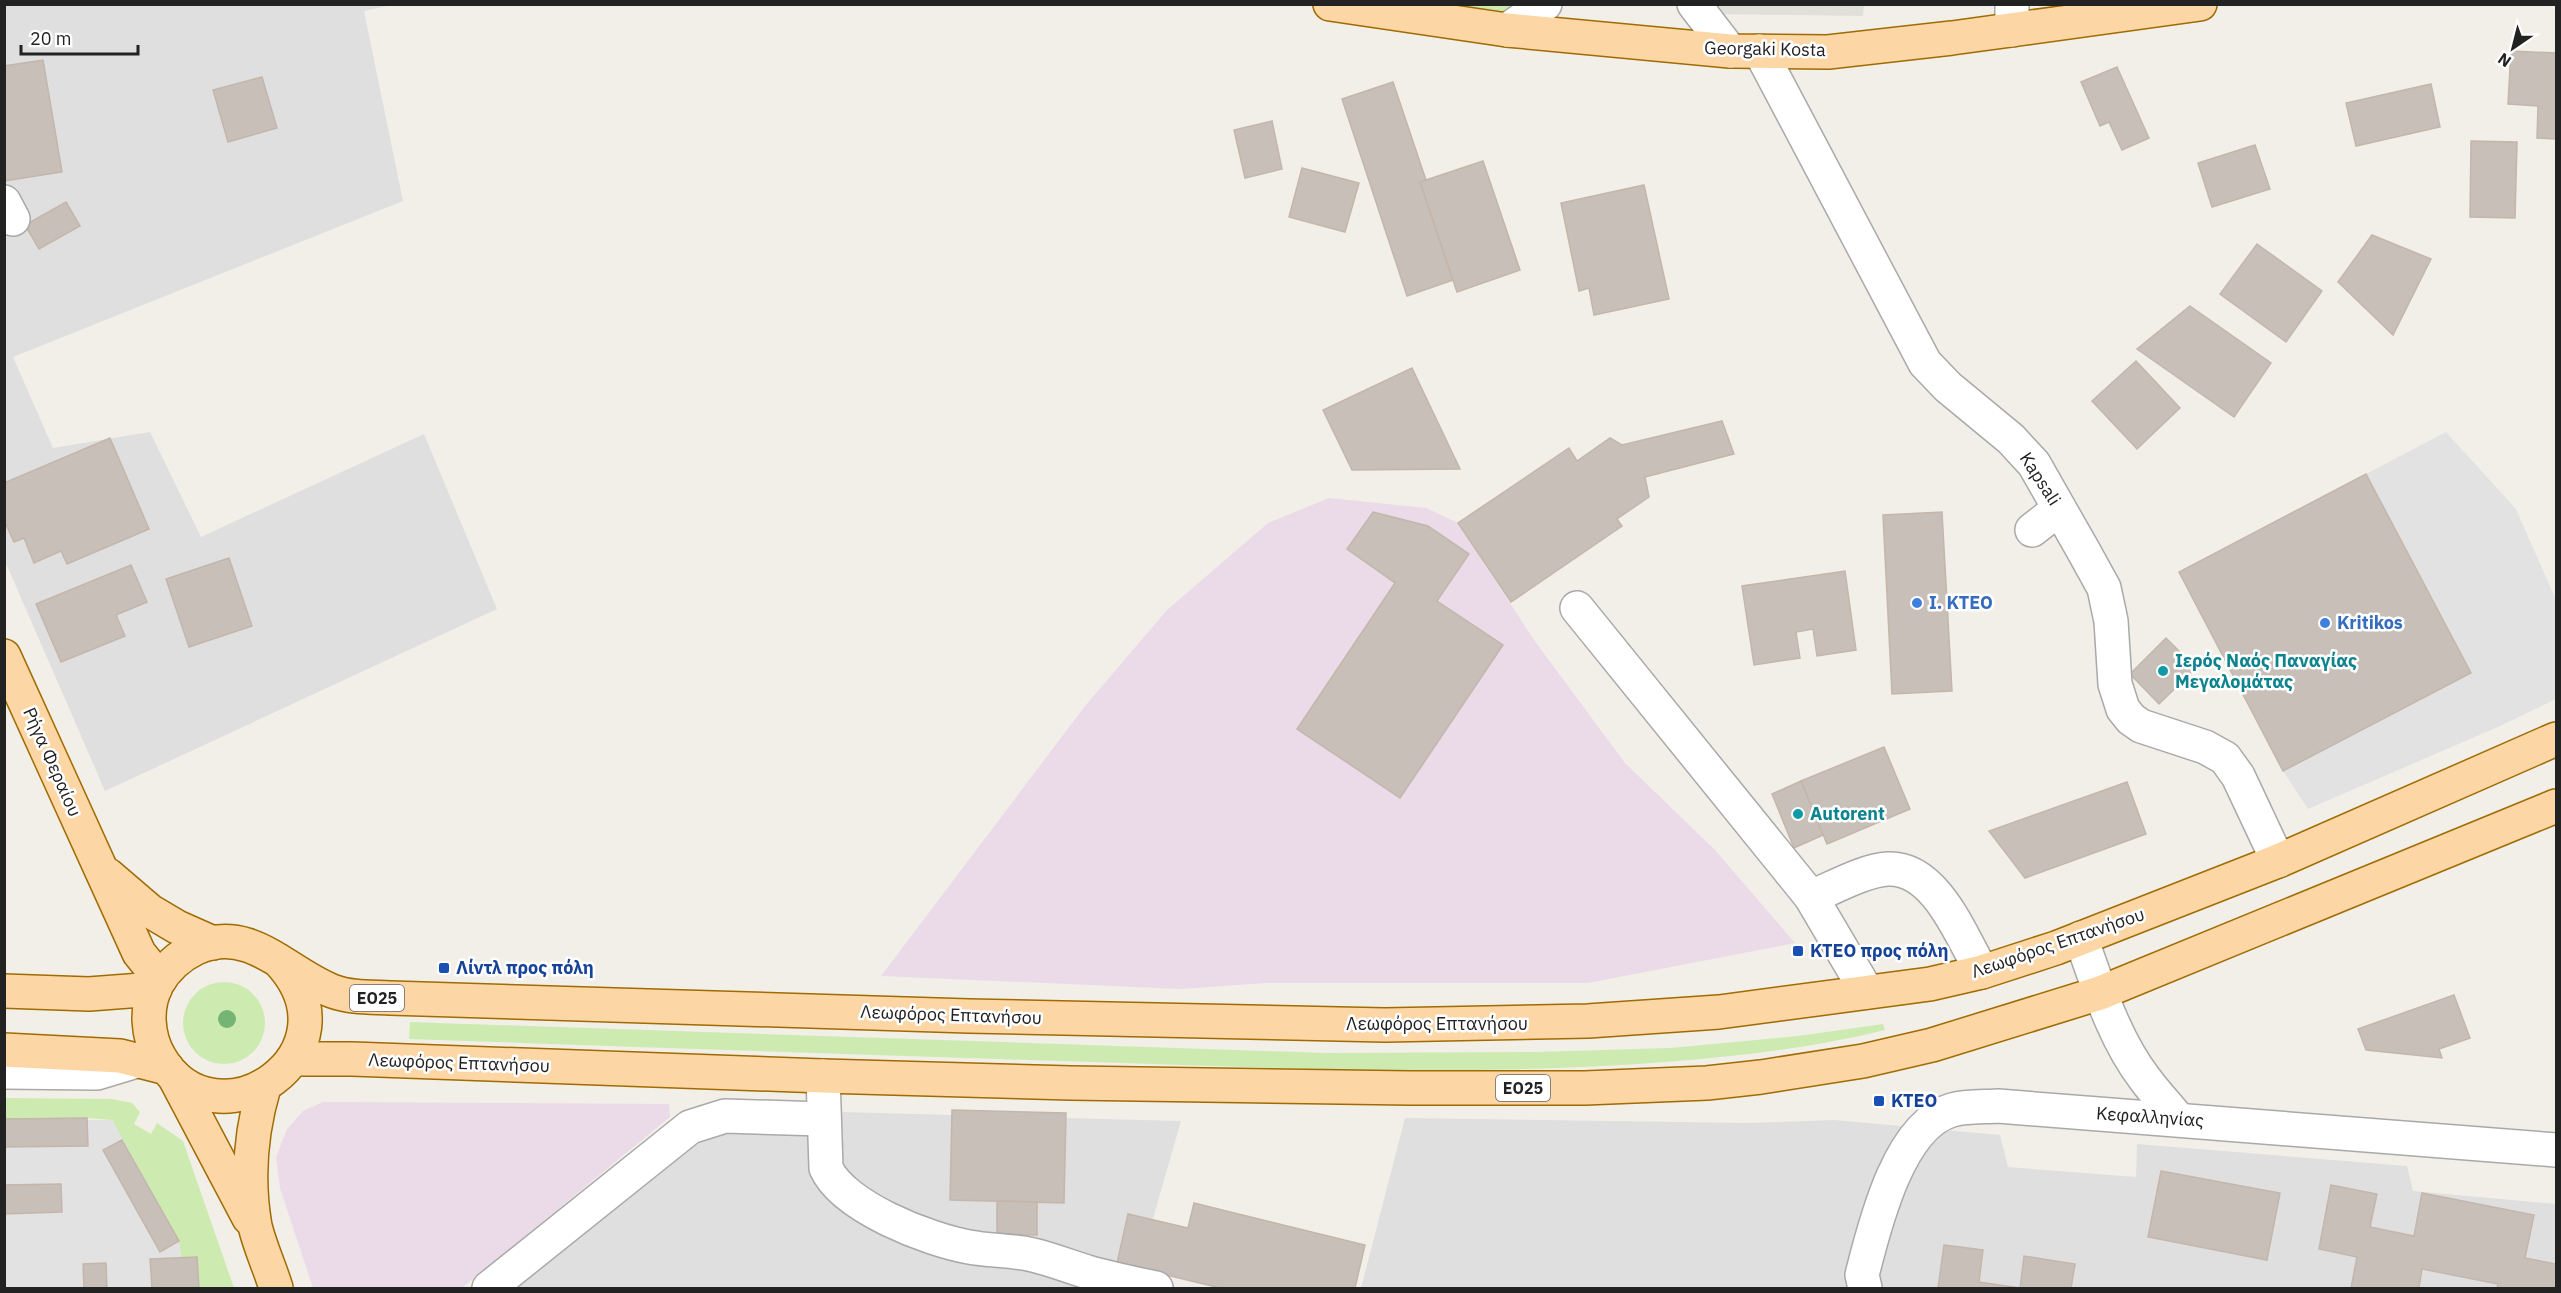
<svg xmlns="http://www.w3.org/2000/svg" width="2561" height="1293" viewBox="0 0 2561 1293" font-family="'IBM Plex Sans',sans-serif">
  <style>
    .residential { fill: #e0dfdf }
    .industrial { fill: #ebdbe8 }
    .airport { fill: #e1dfda }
    .grass { fill: #cdebb0 }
    .parking { fill: #e2e2e2 }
    .building { fill: #c7bfb8; stroke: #c4b6ab; stroke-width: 1.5 }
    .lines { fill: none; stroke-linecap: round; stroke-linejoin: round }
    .minor-casing { stroke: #a9a9a9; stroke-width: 36 }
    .major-casing { stroke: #a06b00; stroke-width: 36 }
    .minor { stroke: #fff; stroke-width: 33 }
    .major { stroke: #fcd6a4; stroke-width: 33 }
    .tree { fill: #74b475 }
    .shop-dot { fill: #3f7fe0; stroke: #fff; stroke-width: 2 }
    .culture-dot { fill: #0f9aa8; stroke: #fff; stroke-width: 2 }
    .transit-dot { fill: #1a4fb4; stroke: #fff; stroke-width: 2 }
    .labels { text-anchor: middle; stroke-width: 5; stroke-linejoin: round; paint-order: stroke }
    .shield { fill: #fff; stroke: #646464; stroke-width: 1.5 }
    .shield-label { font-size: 16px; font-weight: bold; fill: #222 }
    .street-label { font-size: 18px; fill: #222; stroke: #fff }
    .shop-label { font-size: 18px; font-weight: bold; fill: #366cbe; stroke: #fff; text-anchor: start }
    .culture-label { font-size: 18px; font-weight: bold; fill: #0d838f; stroke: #fff; text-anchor: start }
    .transit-label { font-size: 18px; font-weight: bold; fill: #164399; stroke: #fff; text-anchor: start }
  </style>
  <rect width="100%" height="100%" fill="#f2efe9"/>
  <g class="residential">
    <polygon points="4,5 392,5 364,11 403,201 13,357 53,448 150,432 201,537 424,434 497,609 105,791 5,561"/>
    <polygon points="840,1112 1181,1121 1133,1288 523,1288 514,1284 709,1126"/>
    <polygon points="1405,1118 1748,1123 1835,1120 2000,1135 2008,1167 2136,1177 2137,1144 2407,1166 2413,1191 2556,1204 2556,1288 1361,1288"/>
  </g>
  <g class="industrial">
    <polygon points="1329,498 1426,508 1458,523 1534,640 1625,763 1715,850 1795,943 1588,983 1266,983 1180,989 881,976 1085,706 1167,610 1268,523"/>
    <polygon points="323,1102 669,1104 670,1117 462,1288 313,1288 280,1188 276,1157 287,1129 303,1111"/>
  </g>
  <polygon class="airport" points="1710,5 1864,5 1863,16 1713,14"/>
  <g class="grass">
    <path d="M1443,5H1522C1498,18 1469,9 1443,5Z"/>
    <circle cx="224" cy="1023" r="41"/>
    <path d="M410,1022L1326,1053L1536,1052L1670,1048L1798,1036L1883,1024L1885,1030C1813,1048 1739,1056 1665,1062C1494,1075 1323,1070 1152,1064C905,1056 657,1048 409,1039Z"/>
    <polygon points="5,1098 112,1099 132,1103 140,1112 134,1124 151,1134 157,1123 183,1141 234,1288 199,1288 197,1257 181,1257 179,1241 112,1120 87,1118 5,1119"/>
  </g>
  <g class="parking">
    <polygon points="2446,432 2516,509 2556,600 2556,699 2500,726 2308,809 2283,771 2471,673 2366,474"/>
    <polygon points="4,1120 112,1120 179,1241 181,1257 151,1259 152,1288 5,1288"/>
  </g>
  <g class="building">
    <polygon points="2511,51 2556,53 2556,139 2537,138 2538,106 2508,104"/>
    <polygon points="43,60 62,172 4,181 4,66"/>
    <polygon points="2117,67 2149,138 2122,150 2109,122 2100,126 2081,82"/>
    <polygon points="262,77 277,128 228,142 213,90"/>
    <polygon points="1393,82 1426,180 1420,182 1453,280 1407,296 1342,99"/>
    <polygon points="2431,84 2440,127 2356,146 2346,103"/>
    <polygon points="1272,121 1282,169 1245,178 1234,130"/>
    <polygon points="2471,141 2517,142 2515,218 2470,217"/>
    <polygon points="2255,145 2270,189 2212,207 2198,163"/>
    <polygon points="1483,161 1520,270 1457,292 1420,182"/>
    <polygon points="1302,168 1359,183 1345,232 1289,217"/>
    <polygon points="1644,185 1669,299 1594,315 1589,288 1579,291 1561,203"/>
    <polygon points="66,202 80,226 39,249 25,225"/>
    <polygon points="2372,235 2431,259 2393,335 2338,282"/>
    <polygon points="2257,244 2322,291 2286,342 2220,294"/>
    <polygon points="2190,306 2271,363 2234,417 2137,349"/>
    <polygon points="2136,361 2180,408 2137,449 2092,401"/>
    <polygon points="1412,368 1460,469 1352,470 1323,410"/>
    <polygon points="1722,421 1734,454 1645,477 1649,497 1617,519 1622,526 1511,602 1458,523 1569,448 1577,461 1610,438 1622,445"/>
    <polygon points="110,438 149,529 67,564 61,551 34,563 24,538 14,542 4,520 4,483"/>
    <polygon points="2366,474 2471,673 2283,771 2179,572"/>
    <polygon points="1373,512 1428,526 1469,554 1437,601 1503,645 1400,798 1297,729 1395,583 1347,549"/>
    <polygon points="1942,512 1952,691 1892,694 1883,515"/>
    <polygon points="229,558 252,626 189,647 166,579"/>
    <polygon points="131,565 147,602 116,615 125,636 61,662 36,604"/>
    <polygon points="1845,571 1856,650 1817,656 1813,629 1796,632 1800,658 1754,665 1742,586"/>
    <polygon points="2166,638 2196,668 2159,704 2130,674"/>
    <polygon points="1884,747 1910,809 1827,844 1801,781"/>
    <polygon points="1801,781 1823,835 1794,848 1772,794"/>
    <polygon points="2127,782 2146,834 2025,878 1989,831"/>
    <polygon points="2454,995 2470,1038 2439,1049 2442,1058 2366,1050 2358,1029"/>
    <polygon points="952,1110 1066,1113 1064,1203 950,1200"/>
    <polygon points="87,1118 88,1146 4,1147 4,1119"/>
    <polygon points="122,1140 179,1241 160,1252 103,1150"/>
    <polygon points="2161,1171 2280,1193 2267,1260 2148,1237"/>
    <polygon points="61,1184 62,1212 4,1214 4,1185"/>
    <polygon points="2331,1185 2377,1194 2370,1227 2414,1236 2422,1193 2534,1215 2525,1258 2556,1264 2556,1288 2497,1288 2498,1284 2422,1269 2419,1288 2351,1288 2357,1257 2319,1249"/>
    <polygon points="997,1201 1037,1202 1037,1235 997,1234"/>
    <polygon points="1194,1203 1365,1245 1355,1288 1220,1288 1117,1263 1128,1214 1188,1228"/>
    <polygon points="1944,1245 1983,1250 1979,1282 2020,1288 2024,1256 2075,1264 2071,1288 1938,1288"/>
    <polygon points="197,1257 199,1288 152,1288 150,1259"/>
    <polygon points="106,1263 107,1288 84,1288 83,1264"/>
  </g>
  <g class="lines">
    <g class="minor-casing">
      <g id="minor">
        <polyline points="1694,4 1730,51"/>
        <polyline points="2012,4 2012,30"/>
        <polyline points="1507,30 1545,4"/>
        <polyline points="1760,51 1925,363 1948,387 2011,439 2034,464 2083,550 2104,588 2111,621 2115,684 2123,709 2131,719 2141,726 2205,747 2225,758 2238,776 2278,861"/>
        <polyline points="4,202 13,219"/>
        <polyline points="2032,530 2059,509"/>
        <polyline points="1577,608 1811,897 1867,992"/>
        <path d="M1811,897C1833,888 1865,870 1888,869C1936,867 1961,936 1982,972"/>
        <path d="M2081,938C2098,986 2114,1039 2145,1079C2155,1093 2167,1105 2178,1119"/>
        <polyline points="4,1072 97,1073 140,1060"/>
        <path d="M823,1076L826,1168C843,1207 929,1240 969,1247C990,1251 1012,1250 1033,1255C1054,1260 1073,1268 1094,1274C1114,1279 1135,1284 1156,1288"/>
        <polyline points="489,1288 690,1127 725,1116 823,1119"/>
        <path d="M1865,1288L1862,1275C1874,1228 1898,1125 1952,1110C1966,1106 1983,1107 1998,1106L2556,1150"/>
      </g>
    </g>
    <g class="major-casing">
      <g id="major">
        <polyline points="1330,4 1507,30 1730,51 1828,52 1952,38 2200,4"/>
        <polyline points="4,656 139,953 160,979"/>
        <polyline points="108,875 150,911 177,927 213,943"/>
        <path d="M278,960C366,1052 216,1153 160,1058C147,1036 145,1007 157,984C166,968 179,956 196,948C250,924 286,973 332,991C350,998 371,997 390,998L969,1016L1385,1025L1588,1021L1719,1012L1930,984L1982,972L2056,948L2278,861L2556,739"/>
        <polyline points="4,991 89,994 155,989"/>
        <polyline points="4,1050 120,1056 167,1068"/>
        <polyline points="293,1059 352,1059 823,1076 1071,1083 1410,1088 1585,1088 1707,1083 1761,1077 1863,1061 1932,1045 2100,993 2556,806"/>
        <polyline points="174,1076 249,1218"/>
        <path d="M264,1087C251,1131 247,1180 255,1226C260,1247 270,1268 276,1288"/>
      </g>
    </g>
    <use href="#minor" class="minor"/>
    <use href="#major" class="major"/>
  </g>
  <circle class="tree" cx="227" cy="1019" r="9"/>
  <g class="shop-dot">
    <circle cx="1917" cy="603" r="6"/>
    <circle cx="2325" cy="623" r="6"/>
  </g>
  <g class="culture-dot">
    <circle cx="2163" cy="671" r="6"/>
    <circle cx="1798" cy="814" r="6"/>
  </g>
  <g class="transit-dot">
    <rect x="1792" y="945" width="12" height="12" rx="3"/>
    <rect x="438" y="962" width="12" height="12" rx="3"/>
    <rect x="1873" y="1095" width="12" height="12" rx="3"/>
  </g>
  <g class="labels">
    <g class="shield">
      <rect x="350" y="985" width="54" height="26" rx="4.5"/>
      <rect x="1496" y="1075" width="54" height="26" rx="4.5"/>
    </g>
    <g class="shield-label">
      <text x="377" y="1004">ΕΟ25</text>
      <text x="1523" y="1094">ΕΟ25</text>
    </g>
    <g class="street-label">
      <text transform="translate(1765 49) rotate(1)" y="6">Georgaki Kosta</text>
      <text transform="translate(2040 479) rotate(57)" y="6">Kapsali</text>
      <text transform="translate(52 762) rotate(66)" y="6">Ρήγα Φεραίου</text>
      <text transform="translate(2058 943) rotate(-19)" y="6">Λεωφόρος Επτανήσου</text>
      <text transform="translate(951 1015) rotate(2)" y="6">Λεωφόρος Επτανήσου</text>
      <text x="1437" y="1030">Λεωφόρος Επτανήσου</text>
      <text transform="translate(459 1063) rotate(2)" y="6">Λεωφόρος Επτανήσου</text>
      <text transform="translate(2150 1117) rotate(4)" y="6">Κεφαλληνίας</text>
    </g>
    <g class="shop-label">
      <text x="1929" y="609">Ι. ΚΤΕΟ</text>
      <text x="2337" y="629">Kritikos</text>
    </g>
    <g class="culture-label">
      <text x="2175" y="667">Ιερός Ναός Παναγίας<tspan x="2175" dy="21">Μεγαλομάτας</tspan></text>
      <text x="1810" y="820">Autorent</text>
    </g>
    <g class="transit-label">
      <text x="1810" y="957">ΚΤΕΟ προς πόλη</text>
      <text x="456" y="974">Λίντλ προς πόλη</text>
      <text x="1891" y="1107">ΚΤΕΟ</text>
    </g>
  </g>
  <rect width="2561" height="1293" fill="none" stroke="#222222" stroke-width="12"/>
  <g transform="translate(2513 48) rotate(215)" stroke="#ffffff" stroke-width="4.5" paint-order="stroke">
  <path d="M0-4.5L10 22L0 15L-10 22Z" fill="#222222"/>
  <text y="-9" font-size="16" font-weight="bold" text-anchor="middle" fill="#222222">N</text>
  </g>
  <path d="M21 45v9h117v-9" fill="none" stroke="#222222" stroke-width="3"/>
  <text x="30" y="45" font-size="18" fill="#222222" stroke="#ffffff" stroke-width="4.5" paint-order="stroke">20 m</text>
</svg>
